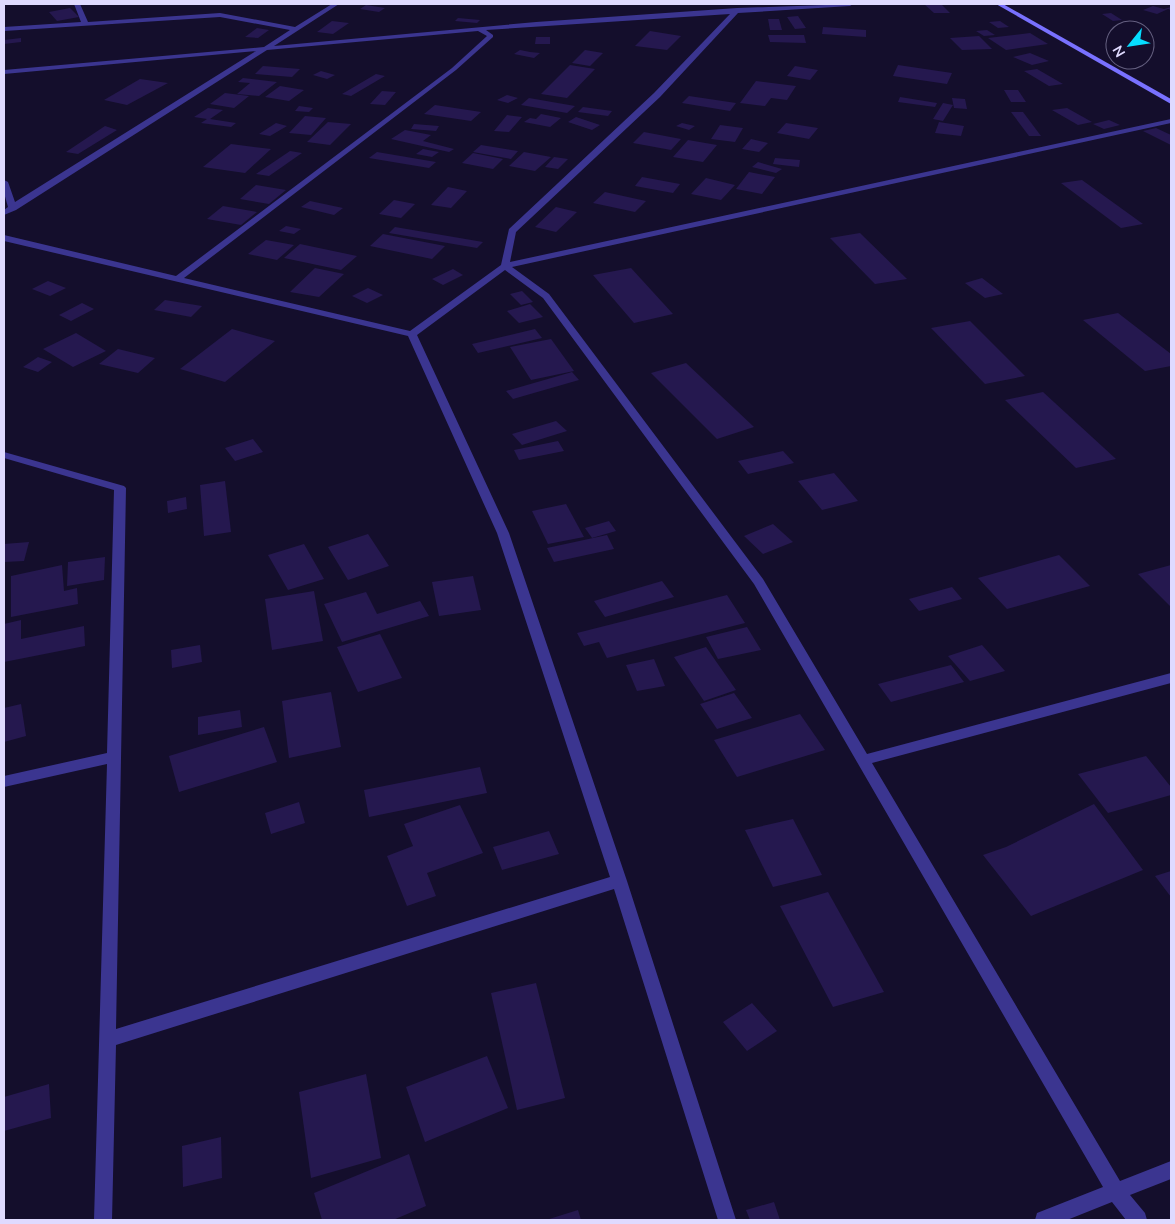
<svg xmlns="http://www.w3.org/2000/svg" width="1175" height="1224" viewBox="0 0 1175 1224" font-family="'Nunito Sans',sans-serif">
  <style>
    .building { fill: #25184f }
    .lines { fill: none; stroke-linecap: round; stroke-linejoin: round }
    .street { fill: #3b3590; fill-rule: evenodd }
    .secondary { fill: #7971ff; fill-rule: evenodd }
  </style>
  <rect width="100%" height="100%" fill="#140e2c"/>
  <g class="building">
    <polygon points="924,4 941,4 950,13 934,13"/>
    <polygon points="366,5 385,8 379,12 360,9"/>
    <polygon points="1153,6 1164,9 1171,7 1171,10 1168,9 1157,14 1143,10"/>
    <polygon points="70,8 79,17 57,21 49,12"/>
    <polygon points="1111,13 1122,20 1113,21 1102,14"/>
    <polygon points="798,16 806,28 795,29 787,17"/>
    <polygon points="458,18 480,20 477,23 455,21"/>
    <polygon points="768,19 779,19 782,30 770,30"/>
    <polygon points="332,21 349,23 333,34 317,32"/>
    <polygon points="1000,21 1009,27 998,28 989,22"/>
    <polygon points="823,27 866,30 866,37 822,34"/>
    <polygon points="257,28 269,30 258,38 245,37"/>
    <polygon points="987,30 995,35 984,36 976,31"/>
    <polygon points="650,31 681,36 667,50 635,46"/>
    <polygon points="1030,33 1048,44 1006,50 988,38"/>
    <polygon points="768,35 804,35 806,43 770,42"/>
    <polygon points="979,36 992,49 962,50 950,38"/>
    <polygon points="536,37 550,37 550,44 535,44"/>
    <polygon points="21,38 21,42 4,44 4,40"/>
    <polygon points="520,50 530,52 540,53 534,58 514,54"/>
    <polygon points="585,50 603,53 590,66 572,63"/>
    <polygon points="1030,53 1049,61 1032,65 1013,57"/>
    <polygon points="570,65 595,69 567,98 541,94"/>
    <polygon points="898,65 952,73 947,84 893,76"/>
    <polygon points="263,66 300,69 292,77 255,74"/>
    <polygon points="795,66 818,70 810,80 787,76"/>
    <polygon points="1037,69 1063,84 1049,86 1024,71"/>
    <polygon points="321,71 335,75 327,79 313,75"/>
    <polygon points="376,74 385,76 351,96 342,94"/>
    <polygon points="243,78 277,82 259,96 237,94 250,83 238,82"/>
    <polygon points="140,79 168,83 127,105 104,100"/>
    <polygon points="756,81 796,86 787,100 771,98 765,106 740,103"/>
    <polygon points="280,86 304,90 289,101 265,97"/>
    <polygon points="1004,90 1018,90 1026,102 1011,102"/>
    <polygon points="382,91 396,92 385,105 370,104"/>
    <polygon points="225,93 249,96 234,108 210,104"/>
    <polygon points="507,95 518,98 508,103 497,100"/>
    <polygon points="689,96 736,103 730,111 682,103"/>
    <polygon points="900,97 937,103 935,107 898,102"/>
    <polygon points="529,98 575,106 567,113 521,105"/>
    <polygon points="952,98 965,99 967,109 954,108"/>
    <polygon points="943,103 953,105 943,121 933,119"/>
    <polygon points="435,105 481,112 471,121 424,114"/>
    <polygon points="299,106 313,108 309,112 295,111"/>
    <polygon points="583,107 612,111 608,116 578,112"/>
    <polygon points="208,108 223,110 210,119 236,123 231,127 201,123 207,119 194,117"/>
    <polygon points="1067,108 1092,122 1078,125 1052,110"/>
    <polygon points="1011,112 1023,112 1041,136 1029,136"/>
    <polygon points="541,114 561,118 550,127 524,122 530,118 536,119"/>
    <polygon points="507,115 522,117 509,132 494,131"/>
    <polygon points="305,116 326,118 311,135 289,133"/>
    <polygon points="576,117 600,125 592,130 568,122"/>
    <polygon points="1109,120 1120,125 1104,129 1093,124"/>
    <polygon points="328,122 351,124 330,145 307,142"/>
    <polygon points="939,122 964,126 961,136 935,133"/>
    <polygon points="276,123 287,126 270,136 259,134"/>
    <polygon points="682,123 695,126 689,130 676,126"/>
    <polygon points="786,123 818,128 809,139 777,133"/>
    <polygon points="414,124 439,126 436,131 411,129"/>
    <polygon points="720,125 743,128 735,142 711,139"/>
    <polygon points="105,126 117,130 78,154 66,152"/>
    <polygon points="1156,128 1171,135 1171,145 1143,131"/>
    <polygon points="405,130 431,135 423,141 454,149 449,152 391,139"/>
    <polygon points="644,132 681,139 671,150 633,143"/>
    <polygon points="751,139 768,143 759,152 742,149"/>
    <polygon points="688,140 717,145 703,162 673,157"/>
    <polygon points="231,144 271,149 245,173 203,167"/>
    <polygon points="481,145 518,151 511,159 473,152"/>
    <polygon points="423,149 439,152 432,157 416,154"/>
    <polygon points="290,151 302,153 269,176 256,174"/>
    <polygon points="377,152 436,162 429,168 369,158"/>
    <polygon points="524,152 551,157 535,171 509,166"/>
    <polygon points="473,153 503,159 493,169 462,163"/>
    <polygon points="554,157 568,159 558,169 545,167"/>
    <polygon points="775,158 800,160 799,167 773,164"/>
    <polygon points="758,162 782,169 776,173 752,167"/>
    <polygon points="749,172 775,177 762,194 736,189"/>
    <polygon points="642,177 680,184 673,193 635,186"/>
    <polygon points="706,178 735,185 721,200 691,194"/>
    <polygon points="1082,180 1143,224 1121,228 1061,183"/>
    <polygon points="256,185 286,190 269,204 240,199"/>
    <polygon points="448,187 467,191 451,208 431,205"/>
    <polygon points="605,192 646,201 635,212 593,203"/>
    <polygon points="394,200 415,204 401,218 379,214"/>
    <polygon points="310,201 343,208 334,215 301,207"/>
    <polygon points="223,206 257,212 241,225 207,219"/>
    <polygon points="556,207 577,212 556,232 535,227"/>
    <polygon points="286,226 301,229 294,234 279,231"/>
    <polygon points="395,227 483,242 477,248 389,233"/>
    <polygon points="860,233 907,279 875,284 830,238"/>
    <polygon points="383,234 445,246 432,259 370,246"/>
    <polygon points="266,240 294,245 277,260 248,254"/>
    <polygon points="300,244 357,256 341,270 284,258"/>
    <polygon points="315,268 344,274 319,297 290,292"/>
    <polygon points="631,268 673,314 634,323 593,275"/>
    <polygon points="453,269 463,275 443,285 432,279"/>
    <polygon points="982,278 1003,294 985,298 965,283"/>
    <polygon points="48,281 66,288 50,296 32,289"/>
    <polygon points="368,288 383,295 367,303 352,296"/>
    <polygon points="522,291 533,302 521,305 510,294"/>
    <polygon points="165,300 202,306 191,317 154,310"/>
    <polygon points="82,303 94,309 71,321 59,315"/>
    <polygon points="530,304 543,317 519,323 507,311"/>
    <polygon points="1118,313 1171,354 1171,366 1145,371 1083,320"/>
    <polygon points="970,321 1025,376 985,384 931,328"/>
    <polygon points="232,329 275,341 225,382 180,369"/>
    <polygon points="535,329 542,338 478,353 472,344"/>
    <polygon points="76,333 106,351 73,367 43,349"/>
    <polygon points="551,339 574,371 531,380 510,347"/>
    <polygon points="118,349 155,358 138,373 99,364"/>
    <polygon points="38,357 52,362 38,372 23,367"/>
    <polygon points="686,363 754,427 717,439 651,373"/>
    <polygon points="572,372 579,380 513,399 506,391"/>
    <polygon points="1043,392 1116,459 1076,468 1005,400"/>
    <polygon points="556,421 567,431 522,445 512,434"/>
    <polygon points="253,439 263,452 235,461 225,448"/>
    <polygon points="558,441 564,451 519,460 514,450"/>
    <polygon points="783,451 794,463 748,474 738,461"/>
    <polygon points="834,473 858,501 822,510 798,481"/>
    <polygon points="225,481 231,532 204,536 200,485"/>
    <polygon points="186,497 187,509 168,513 167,501"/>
    <polygon points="566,504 584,537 548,544 532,511"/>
    <polygon points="609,521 616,531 592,538 585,528"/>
    <polygon points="773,524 793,542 763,554 744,536"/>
    <polygon points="368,534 389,566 348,580 328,547"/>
    <polygon points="607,535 614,549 554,562 547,548"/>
    <polygon points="29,542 24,561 4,562 4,544"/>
    <polygon points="304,544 324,579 288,590 268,555"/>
    <polygon points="1059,555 1090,586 1007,609 978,578"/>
    <polygon points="105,557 104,580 67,586 68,562"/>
    <polygon points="62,565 64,591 77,588 78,604 11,617 11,576"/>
    <polygon points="1171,565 1171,607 1138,574"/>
    <polygon points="473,576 481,610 439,616 432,582"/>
    <polygon points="662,581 674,597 605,617 594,601"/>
    <polygon points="952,587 962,599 919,611 909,599"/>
    <polygon points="314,591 323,641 272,650 265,599"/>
    <polygon points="366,592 377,614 420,601 429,616 342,642 324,604"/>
    <polygon points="727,595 745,623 607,658 599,642 584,646 577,633"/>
    <polygon points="21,620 21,639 84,626 85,646 4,662 4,624"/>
    <polygon points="747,627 761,650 718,659 706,637"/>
    <polygon points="380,634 402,678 358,692 337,647"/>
    <polygon points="200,645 202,662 172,668 171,650"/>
    <polygon points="982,645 1005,671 970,681 948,656"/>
    <polygon points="706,647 736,690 704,701 674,657"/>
    <polygon points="654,659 665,686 637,691 626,665"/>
    <polygon points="951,665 964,682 891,702 878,684"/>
    <polygon points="331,692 341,747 289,758 282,701"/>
    <polygon points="734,693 752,718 717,729 700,704"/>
    <polygon points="21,704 26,736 4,742 4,708"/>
    <polygon points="240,710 242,727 198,735 198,717"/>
    <polygon points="800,714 825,750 737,777 714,740"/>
    <polygon points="264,727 277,762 179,792 169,756"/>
    <polygon points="1146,756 1171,787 1171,795 1108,813 1078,774"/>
    <polygon points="480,767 487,793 369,817 364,790"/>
    <polygon points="299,802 305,823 271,834 265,813"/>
    <polygon points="1094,804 1143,870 1031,916 983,855 1006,847"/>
    <polygon points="460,805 483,853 427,873 436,896 407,906 387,856 413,846 404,824"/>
    <polygon points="793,819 822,875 773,887 745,830"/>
    <polygon points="549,831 559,854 502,870 493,847"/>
    <polygon points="1171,871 1171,897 1155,876"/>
    <polygon points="828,892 884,992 833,1007 780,906"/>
    <polygon points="536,983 565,1098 517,1110 491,993"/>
    <polygon points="752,1003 777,1031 747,1051 723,1022"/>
    <polygon points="487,1056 508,1108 425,1142 406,1087"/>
    <polygon points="366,1074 381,1158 311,1178 299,1092"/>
    <polygon points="49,1084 51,1118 4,1131 4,1097"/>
    <polygon points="221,1137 222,1178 183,1187 182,1146"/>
    <polygon points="409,1154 426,1206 393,1220 322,1220 314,1193"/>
    <polygon points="774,1202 780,1220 750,1220 746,1210"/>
    <polygon points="578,1210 581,1220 546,1220"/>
  </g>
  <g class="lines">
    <path class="street" d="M74,4H80L88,22L220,13L295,27L332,4H339L274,46L536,22L737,8L853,4L850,6L738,13L660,97L516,232L510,262L1171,119V123L512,267L549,294L763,579L867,754L1171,673V683L872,763L1120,1181L1171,1161V1179L1130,1195L1145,1213L1147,1220H1126L1112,1202L1067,1220H1035L1037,1213L1103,1187L754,584L543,298L505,270L417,335L509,533L627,881L736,1220H718L614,889L116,1045L112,1220H94L107,764L4,787V776L107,753L114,490L4,458V452L124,486L126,488L116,1029L610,877L497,533L408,336L4,241V235L176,276L452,68L487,36L478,31L267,50L16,210L4,215V210L8,207L4,193V180L8,182L15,202L256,51L4,74V70L264,47L290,30L220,17L4,31V27L81,22ZM730,14L654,93L509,229L501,265L410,331L184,278L456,70L493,37V35L486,30Z"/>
    <polygon class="secondary" points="996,4 1003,4 1171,99 1171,104"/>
  </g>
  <rect width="1175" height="1224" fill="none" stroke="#dfdaff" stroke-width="10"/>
  <g transform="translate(1130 45) rotate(240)"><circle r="24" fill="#140e2c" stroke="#656080"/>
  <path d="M0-4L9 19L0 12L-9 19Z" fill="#06ddff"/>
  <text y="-8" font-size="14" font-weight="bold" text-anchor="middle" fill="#dfdaff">N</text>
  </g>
</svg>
